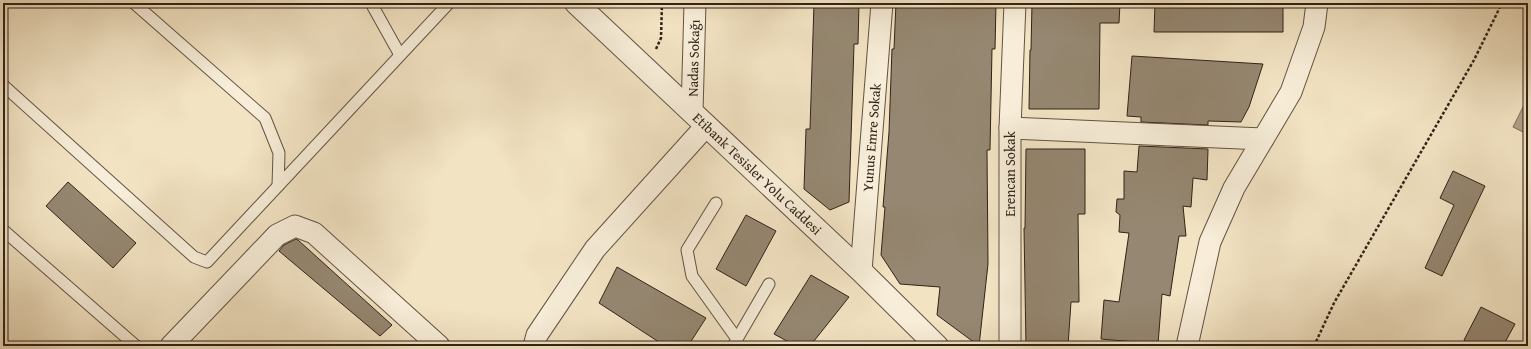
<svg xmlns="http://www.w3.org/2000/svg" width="1531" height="349" viewBox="0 0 1531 349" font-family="'Gentium Book Plus',serif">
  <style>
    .water { fill: #b0a289; stroke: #7d6f5c }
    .building { fill: #958771; stroke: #312318 }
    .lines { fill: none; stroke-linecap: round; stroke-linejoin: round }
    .service-casing { stroke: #615343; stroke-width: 13 }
    .minor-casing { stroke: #615343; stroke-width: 23 }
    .tertiary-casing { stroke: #615343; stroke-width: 24 }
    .path { stroke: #312318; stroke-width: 2.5; stroke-dasharray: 3 2; stroke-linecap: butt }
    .service { stroke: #f7edd8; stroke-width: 11 }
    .minor { stroke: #f7edd8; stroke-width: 21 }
    .tertiary { stroke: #f7edd8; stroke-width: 22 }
    .labels { text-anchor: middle; stroke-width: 3; stroke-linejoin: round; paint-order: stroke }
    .street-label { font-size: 14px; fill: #312318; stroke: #f7edd8 }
  </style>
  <rect width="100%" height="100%" fill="#f2e3c3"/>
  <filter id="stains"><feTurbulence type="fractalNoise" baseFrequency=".005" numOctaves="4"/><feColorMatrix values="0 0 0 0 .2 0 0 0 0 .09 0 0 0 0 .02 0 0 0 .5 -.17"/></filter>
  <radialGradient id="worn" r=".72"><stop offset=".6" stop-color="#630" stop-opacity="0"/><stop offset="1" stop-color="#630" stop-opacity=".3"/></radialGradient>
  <polygon class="water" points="1528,97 1528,131 1525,133 1513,127"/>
  <g class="building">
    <polygon points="814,3 859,3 858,44 854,44 849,202 830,210 804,189 806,129 810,129"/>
    <polygon points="896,3 996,3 995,49 992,49 990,150 987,150 988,264 979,346 937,315 940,287 900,284 881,255 885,207 883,207 889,132 892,49 894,49"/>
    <polygon points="1032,3 1120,3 1119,23 1100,23 1099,109 1029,109 1030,50 1031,50"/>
    <polygon points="1155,3 1283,3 1283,32 1154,32"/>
    <polygon points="1132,56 1263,64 1249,107 1241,122 1208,121 1208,125 1141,122 1141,117 1127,116"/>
    <polygon points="1139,146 1208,149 1207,180 1193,178 1191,207 1183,206 1186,236 1179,236 1170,296 1162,294 1158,344 1101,339 1104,300 1119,302 1129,233 1119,232 1120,215 1116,212 1117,199 1124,199 1124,171 1137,172"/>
    <polygon points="1026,149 1085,149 1085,214 1078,214 1079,302 1071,302 1068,346 1026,346 1024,228 1025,228"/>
    <polygon points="1453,171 1485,186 1442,276 1425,268 1454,205 1440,198"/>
    <polygon points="68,182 136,243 113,268 46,206"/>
    <polygon points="746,215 776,231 746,286 716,269"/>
    <polygon points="296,239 298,240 392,325 380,336 279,251 284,245"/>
    <polygon points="617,267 706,318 688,346 665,346 599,303"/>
    <polygon points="811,275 849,297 810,346 796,346 774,334"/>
    <polygon points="1481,307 1515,324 1503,346 1475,346 1464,340"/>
  </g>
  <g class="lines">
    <g class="service-casing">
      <g id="service">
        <polyline points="134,3 265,118 279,153 278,186"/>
        <polyline points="371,3 400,55"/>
        <polyline points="3,85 194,257 207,262 449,3"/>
        <polyline points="716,203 687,250 692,276 737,339 733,346"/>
        <polyline points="3,230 136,346"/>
        <polyline points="737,339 769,284"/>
      </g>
    </g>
    <g class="minor-casing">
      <g id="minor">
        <path id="s1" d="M692,112L695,3"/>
        <polyline points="1010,128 1263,139"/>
        <path id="s2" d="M861,271L882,3"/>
        <polyline points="171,346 277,235 295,226 314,233 439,346"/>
        <polyline points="534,346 537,335 595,249 706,126"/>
        <polyline points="1010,346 1010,128 1015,3"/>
        <polyline points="1187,346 1210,242 1234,188 1291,92 1314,27 1317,3"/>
      </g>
    </g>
    <g class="tertiary-casing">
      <g id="tertiary">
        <path id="s3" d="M576,3L861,271L937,346"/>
      </g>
    </g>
    <g class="path">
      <polyline points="656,49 661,38 662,3"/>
      <polyline points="1314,346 1334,303 1474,60 1502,3"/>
    </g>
    <use href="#service" class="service"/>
    <use href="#minor" class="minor"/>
    <use href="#tertiary" class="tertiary"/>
  </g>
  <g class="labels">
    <g class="street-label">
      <text dy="5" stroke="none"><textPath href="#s1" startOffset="54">Nadas Sokağı</textPath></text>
      <text dy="5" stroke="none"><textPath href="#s2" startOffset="134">Yunus Emre Sokak</textPath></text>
      <text dy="5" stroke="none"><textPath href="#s3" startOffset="249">Etibank Tesisler Yolu Caddesi</textPath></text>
      <text transform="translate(1010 174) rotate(-90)" y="5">Erencan Sokak</text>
    </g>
  </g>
  <rect width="1531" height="349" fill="none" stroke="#f2e3c3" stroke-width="16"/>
  <rect x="4" y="4" width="1523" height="341" fill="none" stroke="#312318" stroke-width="2"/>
  <rect x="8" y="8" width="1515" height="333" fill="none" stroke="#312318"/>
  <rect width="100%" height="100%" filter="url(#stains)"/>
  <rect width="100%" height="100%" fill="url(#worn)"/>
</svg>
